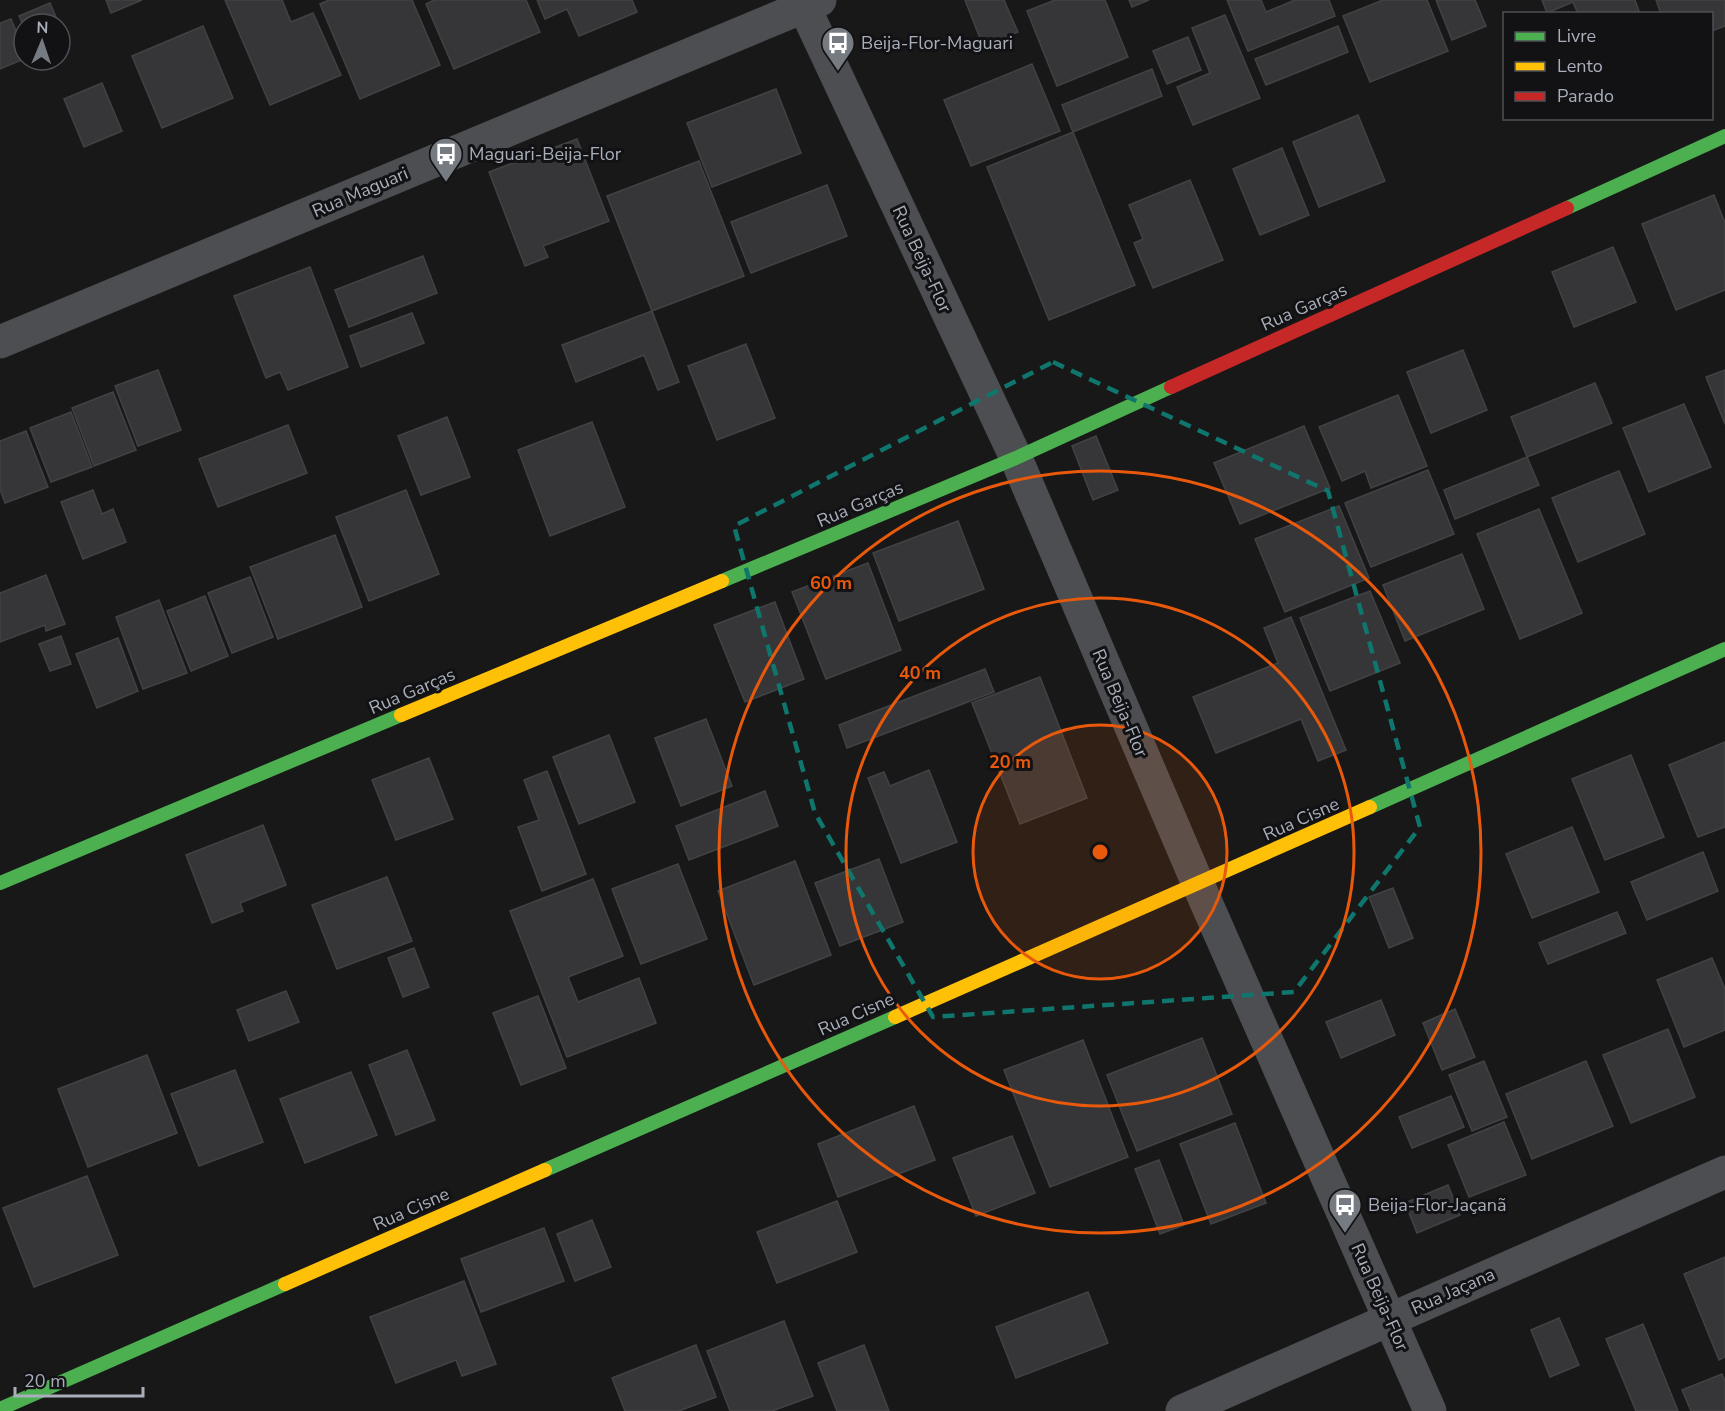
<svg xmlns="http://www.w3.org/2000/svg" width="1725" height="1411" viewBox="0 0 1725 1411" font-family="'Nunito Sans',sans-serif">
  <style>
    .building { fill: #363638; stroke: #414244; stroke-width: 1.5 }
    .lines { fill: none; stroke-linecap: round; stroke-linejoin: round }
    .street { stroke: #4c4e51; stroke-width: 33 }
    .fast { stroke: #4caf50; stroke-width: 14 }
    .slow { stroke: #ffc107; stroke-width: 14 }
    .jam { stroke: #c62828; stroke-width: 14 }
    .marked { fill: none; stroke: #0f766e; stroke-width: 4.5; stroke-dasharray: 12 8; stroke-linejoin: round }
    .ring { fill: none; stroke: #e8590c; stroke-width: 3 }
    .labels { text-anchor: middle; stroke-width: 6; stroke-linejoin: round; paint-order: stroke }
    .poi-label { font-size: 18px; fill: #a8aeba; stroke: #121214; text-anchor: start }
    .street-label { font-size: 18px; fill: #a8aeba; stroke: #121214 }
    .centre { fill: #e8590c; stroke: #121214; stroke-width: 3 }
    .ring-label { font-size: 18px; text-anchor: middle; font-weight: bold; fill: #e8590c; stroke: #121214; stroke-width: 6; stroke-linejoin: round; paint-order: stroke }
  </style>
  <rect width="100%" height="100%" fill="#181818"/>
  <g class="building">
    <polygon points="106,0 142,0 111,13"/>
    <polygon points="225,0 282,0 291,22 313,13 341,75 270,105"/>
    <polygon points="329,0 412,0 440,65 360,99 320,4"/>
    <polygon points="434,0 526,0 540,32 454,69 426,4"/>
    <polygon points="537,0 632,0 637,12 579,36 567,9 545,19"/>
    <polygon points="965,0 1004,0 1018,32 983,46"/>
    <polygon points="1055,0 1105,0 1128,57 1057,86 1027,11"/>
    <polygon points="1129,0 1149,0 1132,7"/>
    <polygon points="1227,0 1261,0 1266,12 1295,0 1329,0 1335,16 1248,51"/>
    <polygon points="1383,0 1427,0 1448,51 1370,82 1343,16"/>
    <polygon points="1436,0 1475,0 1486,26 1452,40"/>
    <polygon points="1542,0 1635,0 1640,14 1578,14 1573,2 1547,13"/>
    <polygon points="1656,0 1725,0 1725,26 1712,31 1712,14 1661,14"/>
    <polygon points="50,3 59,24 24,24 24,27 19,16"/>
    <polygon points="1225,15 1260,98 1193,125 1177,87 1210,73 1192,28"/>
    <polygon points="11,19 24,50 24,59 0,69 0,23"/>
    <polygon points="60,26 66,41 60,44"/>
    <polygon points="203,26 233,98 162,128 132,56"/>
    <polygon points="1338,26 1348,52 1266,85 1255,59"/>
    <polygon points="1188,37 1201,70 1167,84 1153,51"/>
    <polygon points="1032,64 1060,131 971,166 944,100"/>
    <polygon points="1152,69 1162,96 1073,132 1062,105"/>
    <polygon points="102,83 122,131 84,147 64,99"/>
    <polygon points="776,89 801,153 712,187 687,123"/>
    <polygon points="1358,115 1385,181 1319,207 1293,142"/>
    <polygon points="1073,132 1135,285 1049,320 987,167"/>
    <polygon points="577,139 609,221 543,246 548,257 525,266 489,172"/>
    <polygon points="1282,148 1309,215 1260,235 1233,169"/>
    <polygon points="699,161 744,276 652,311 607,196"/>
    <polygon points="1190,180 1223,260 1153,288 1134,243 1143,239 1129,205"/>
    <polygon points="827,185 847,236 751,273 731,222"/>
    <polygon points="1714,195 1725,223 1725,290 1676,310 1642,224"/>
    <polygon points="1613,247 1636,302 1574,327 1552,272"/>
    <polygon points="423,256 437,293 349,327 335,290"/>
    <polygon points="310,267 348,367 288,390 280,372 266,378 234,296"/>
    <polygon points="652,311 679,382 658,390 644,355 576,382 562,345"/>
    <polygon points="412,313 424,343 361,367 350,336"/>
    <polygon points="746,344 775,418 717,440 688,366"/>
    <polygon points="1463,350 1487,410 1431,433 1407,372"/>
    <polygon points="158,370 181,430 138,446 115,386"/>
    <polygon points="1725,370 1725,424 1706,377"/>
    <polygon points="1595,383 1612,423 1527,457 1511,417"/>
    <polygon points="113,392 136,450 94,466 72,408"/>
    <polygon points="1398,395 1427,466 1371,488 1365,471 1342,481 1319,427"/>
    <polygon points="1684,404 1711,467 1649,492 1623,428"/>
    <polygon points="71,412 92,467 51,482 30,428"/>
    <polygon points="447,417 470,477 421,495 398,436"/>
    <polygon points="592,422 625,507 550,536 518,450"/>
    <polygon points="288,425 307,473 218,507 199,459"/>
    <polygon points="1304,426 1330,488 1240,524 1214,463"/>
    <polygon points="26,431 48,487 5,503 0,489 0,441"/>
    <polygon points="1096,436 1118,490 1093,500 1072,446"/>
    <polygon points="1527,457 1539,485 1455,519 1444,490"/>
    <polygon points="1428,470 1454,534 1371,567 1345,503"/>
    <polygon points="1619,471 1645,534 1578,562 1552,498"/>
    <polygon points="93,490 102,514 113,509 126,542 83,559 61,502"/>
    <polygon points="406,490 439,574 369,601 336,517"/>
    <polygon points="1339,506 1369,578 1285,612 1255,539"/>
    <polygon points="1539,509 1582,613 1520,639 1477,534"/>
    <polygon points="958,521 984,589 899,621 873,553"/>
    <polygon points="335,535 362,607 278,639 250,567"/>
    <polygon points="1462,554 1484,609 1405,641 1383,585"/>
    <polygon points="868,563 901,650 826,679 792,592"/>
    <polygon points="46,575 65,624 46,631 45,625 0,642 0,593"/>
    <polygon points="250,577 273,637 232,653 208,593"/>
    <polygon points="1370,591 1400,663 1330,691 1300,618"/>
    <polygon points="205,596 228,656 191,671 167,611"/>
    <polygon points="159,600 187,673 143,689 116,617"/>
    <polygon points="775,602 804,679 745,702 714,625"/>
    <polygon points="1291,617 1346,750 1318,761 1301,719 1216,753 1193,697 1278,663 1264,628"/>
    <polygon points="61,636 71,664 50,671 39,644"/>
    <polygon points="118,638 138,691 97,708 76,654"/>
    <polygon points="985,669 994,692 847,748 839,725"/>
    <polygon points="1040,677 1087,798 1020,824 972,703"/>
    <polygon points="706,719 732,786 681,806 655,738"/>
    <polygon points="609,735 635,802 579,824 553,757"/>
    <polygon points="1725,742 1725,827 1698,837 1669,765"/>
    <polygon points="1631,755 1664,837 1605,860 1572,779"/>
    <polygon points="429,758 453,819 396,840 372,780"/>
    <polygon points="929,770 957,842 901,863 868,778 884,772 890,786"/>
    <polygon points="547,771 586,874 542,891 518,827 539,820 524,780"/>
    <polygon points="765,791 778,826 689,860 676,826"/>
    <polygon points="263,825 286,885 240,903 243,911 212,923 186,855"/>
    <polygon points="1572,827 1599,892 1532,918 1506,854"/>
    <polygon points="1703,852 1718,891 1647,920 1631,882"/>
    <polygon points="879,859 903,922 840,946 815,883"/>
    <polygon points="795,861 831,955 754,985 718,891"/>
    <polygon points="678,864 707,939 641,964 612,889"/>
    <polygon points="387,877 412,941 337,969 312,905"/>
    <polygon points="593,879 623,956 568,977 578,1002 639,978 656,1023 567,1057 510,911"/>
    <polygon points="1393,888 1413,938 1389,948 1369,897"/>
    <polygon points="1617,912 1626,933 1548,964 1539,943"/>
    <polygon points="414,948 429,987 403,997 388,958"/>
    <polygon points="1712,958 1725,989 1725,1030 1684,1047 1657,980"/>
    <polygon points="286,991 299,1022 249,1041 237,1010"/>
    <polygon points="538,996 566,1068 521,1085 493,1013"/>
    <polygon points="1381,1000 1395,1035 1341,1058 1326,1022"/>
    <polygon points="1455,1009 1475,1057 1442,1070 1423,1023"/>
    <polygon points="1668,1029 1695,1097 1631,1123 1603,1055"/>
    <polygon points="1202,1038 1232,1114 1137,1151 1107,1075"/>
    <polygon points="1083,1040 1128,1157 1050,1187 1004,1070"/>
    <polygon points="407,1050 435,1120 396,1135 369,1065"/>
    <polygon points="147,1055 177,1133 88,1167 58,1089"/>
    <polygon points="1484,1061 1507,1117 1472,1131 1449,1075"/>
    <polygon points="1586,1061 1613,1126 1532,1159 1506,1094"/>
    <polygon points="235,1070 263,1142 199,1166 171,1094"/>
    <polygon points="351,1072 377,1135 305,1163 280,1099"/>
    <polygon points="1451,1096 1464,1127 1412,1148 1399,1117"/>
    <polygon points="914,1106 935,1160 838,1197 818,1144"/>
    <polygon points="1504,1122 1526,1175 1469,1197 1448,1145"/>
    <polygon points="1235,1123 1266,1203 1211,1224 1180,1144"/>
    <polygon points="1012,1136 1035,1193 976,1216 953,1158"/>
    <polygon points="1159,1160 1184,1225 1160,1234 1135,1169"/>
    <polygon points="87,1176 118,1255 34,1287 3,1208"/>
    <polygon points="1448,1185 1460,1215 1417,1233 1405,1203"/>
    <polygon points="837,1201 857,1252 777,1283 757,1232"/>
    <polygon points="592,1220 611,1267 575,1281 557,1234"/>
    <polygon points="544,1228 564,1281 481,1312 461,1259"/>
    <polygon points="1725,1257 1725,1357 1719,1360 1684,1274"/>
    <polygon points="464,1281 496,1364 462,1376 456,1360 396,1383 370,1317"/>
    <polygon points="1088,1292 1108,1343 1016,1378 996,1327"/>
    <polygon points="1559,1318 1579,1365 1550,1377 1531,1330"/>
    <polygon points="784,1321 813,1396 772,1411 730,1411 707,1351"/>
    <polygon points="1643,1324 1678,1411 1636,1411 1606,1339"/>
    <polygon points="696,1345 716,1397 679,1411 625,1411 612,1378"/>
    <polygon points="864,1345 889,1411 837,1411 818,1363"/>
    <polygon points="1722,1374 1725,1381 1725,1411 1691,1411 1682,1390"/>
  </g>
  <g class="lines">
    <g class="street">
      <polyline points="801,0 1016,458 1198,884 1430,1411"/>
      <polyline points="0,342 820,0"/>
      <polyline points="1182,1411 1725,1172"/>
    </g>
    <g class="fast">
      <polyline points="1567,208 1725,136"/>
      <polyline points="722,581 1016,458 1171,387"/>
      <polyline points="1370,807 1725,649"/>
      <polyline points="0,883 401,715"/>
      <polyline points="545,1170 895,1017"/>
      <polyline points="1,1411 0,1409 285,1284"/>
    </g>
    <g class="slow">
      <polyline points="401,715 722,581"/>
      <polyline points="895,1017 1370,807"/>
      <polyline points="285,1284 545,1170"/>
    </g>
    <polyline class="jam" points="1171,387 1567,208"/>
  </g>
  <path class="marked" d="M1053,362L1328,491L1420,827L1294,992L933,1017L815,813L734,526Z"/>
  <circle cx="1100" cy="852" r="127" fill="#e8590c" fill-opacity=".12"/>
  <g class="ring">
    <circle cx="1100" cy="852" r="127"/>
    <circle cx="1100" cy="852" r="254"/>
    <circle cx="1100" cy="852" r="381"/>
  </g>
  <defs>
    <g id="bus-pin" transform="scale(1.725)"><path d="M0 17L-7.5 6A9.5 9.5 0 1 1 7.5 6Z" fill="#767a81" stroke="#121214"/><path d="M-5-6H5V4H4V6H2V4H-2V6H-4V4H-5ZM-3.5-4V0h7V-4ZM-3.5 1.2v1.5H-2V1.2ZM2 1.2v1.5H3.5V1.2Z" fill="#fff"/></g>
  </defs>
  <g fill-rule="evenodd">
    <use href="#bus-pin" x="838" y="43"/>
    <use href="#bus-pin" x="446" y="154"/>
    <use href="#bus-pin" x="1345" y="1205"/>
  </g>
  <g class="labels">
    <g class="poi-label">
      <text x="861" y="49">Beija-Flor-Maguari</text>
      <text x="469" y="160">Maguari-Beija-Flor</text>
      <text x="1368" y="1211">Beija-Flor-Jaçanã</text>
    </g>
    <g class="street-label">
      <text transform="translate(360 192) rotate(-23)" y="6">Rua Maguari</text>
      <text transform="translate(922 259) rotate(65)" y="6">Rua Beija-Flor</text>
      <text transform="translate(1304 307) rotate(-24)" y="6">Rua Garças</text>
      <text transform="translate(860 504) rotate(-23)" y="6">Rua Garças</text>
      <text transform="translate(412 691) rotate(-23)" y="6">Rua Garças</text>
      <text transform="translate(1120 703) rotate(67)" y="6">Rua Beija-Flor</text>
      <text transform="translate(1301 819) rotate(-24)" y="6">Rua Cisne</text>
      <text transform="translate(856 1014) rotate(-24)" y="6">Rua Cisne</text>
      <text transform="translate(411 1209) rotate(-24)" y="6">Rua Cisne</text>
      <text transform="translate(1453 1291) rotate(-24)" y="6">Rua Jaçana</text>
      <text transform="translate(1380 1297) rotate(66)" y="6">Rua Beija-Flor</text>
    </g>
  </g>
  <circle cx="1100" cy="852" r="9" class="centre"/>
  <g class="ring-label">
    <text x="831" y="589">60 m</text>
    <text x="920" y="679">40 m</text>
    <text x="1010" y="768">20 m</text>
  </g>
  <rect x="1503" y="12" width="210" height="108" fill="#121214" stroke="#4e5056" stroke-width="1.5"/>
  <rect x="1515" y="32" width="30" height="9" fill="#4caf50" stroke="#4e5056" stroke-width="1.5"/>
  <text x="1557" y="42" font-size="18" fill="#a8aeba">Livre</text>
  <rect x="1515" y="62" width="30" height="9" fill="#ffc107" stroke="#4e5056" stroke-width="1.5"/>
  <text x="1557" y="72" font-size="18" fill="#a8aeba">Lento</text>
  <rect x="1515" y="92" width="30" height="9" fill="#c62828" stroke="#4e5056" stroke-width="1.5"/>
  <text x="1557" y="102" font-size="18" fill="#a8aeba">Parado</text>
  <g transform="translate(42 42) rotate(2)"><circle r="28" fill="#121214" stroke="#4e5056" stroke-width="1.5"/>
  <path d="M0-4.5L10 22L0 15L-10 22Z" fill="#767a81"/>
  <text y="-9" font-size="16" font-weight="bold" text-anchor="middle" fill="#a8aeba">N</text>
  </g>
  <path d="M15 1387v9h128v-9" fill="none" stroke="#a8aeba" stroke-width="3"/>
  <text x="24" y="1387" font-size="18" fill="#a8aeba" stroke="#121214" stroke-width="4.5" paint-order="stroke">20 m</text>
</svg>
